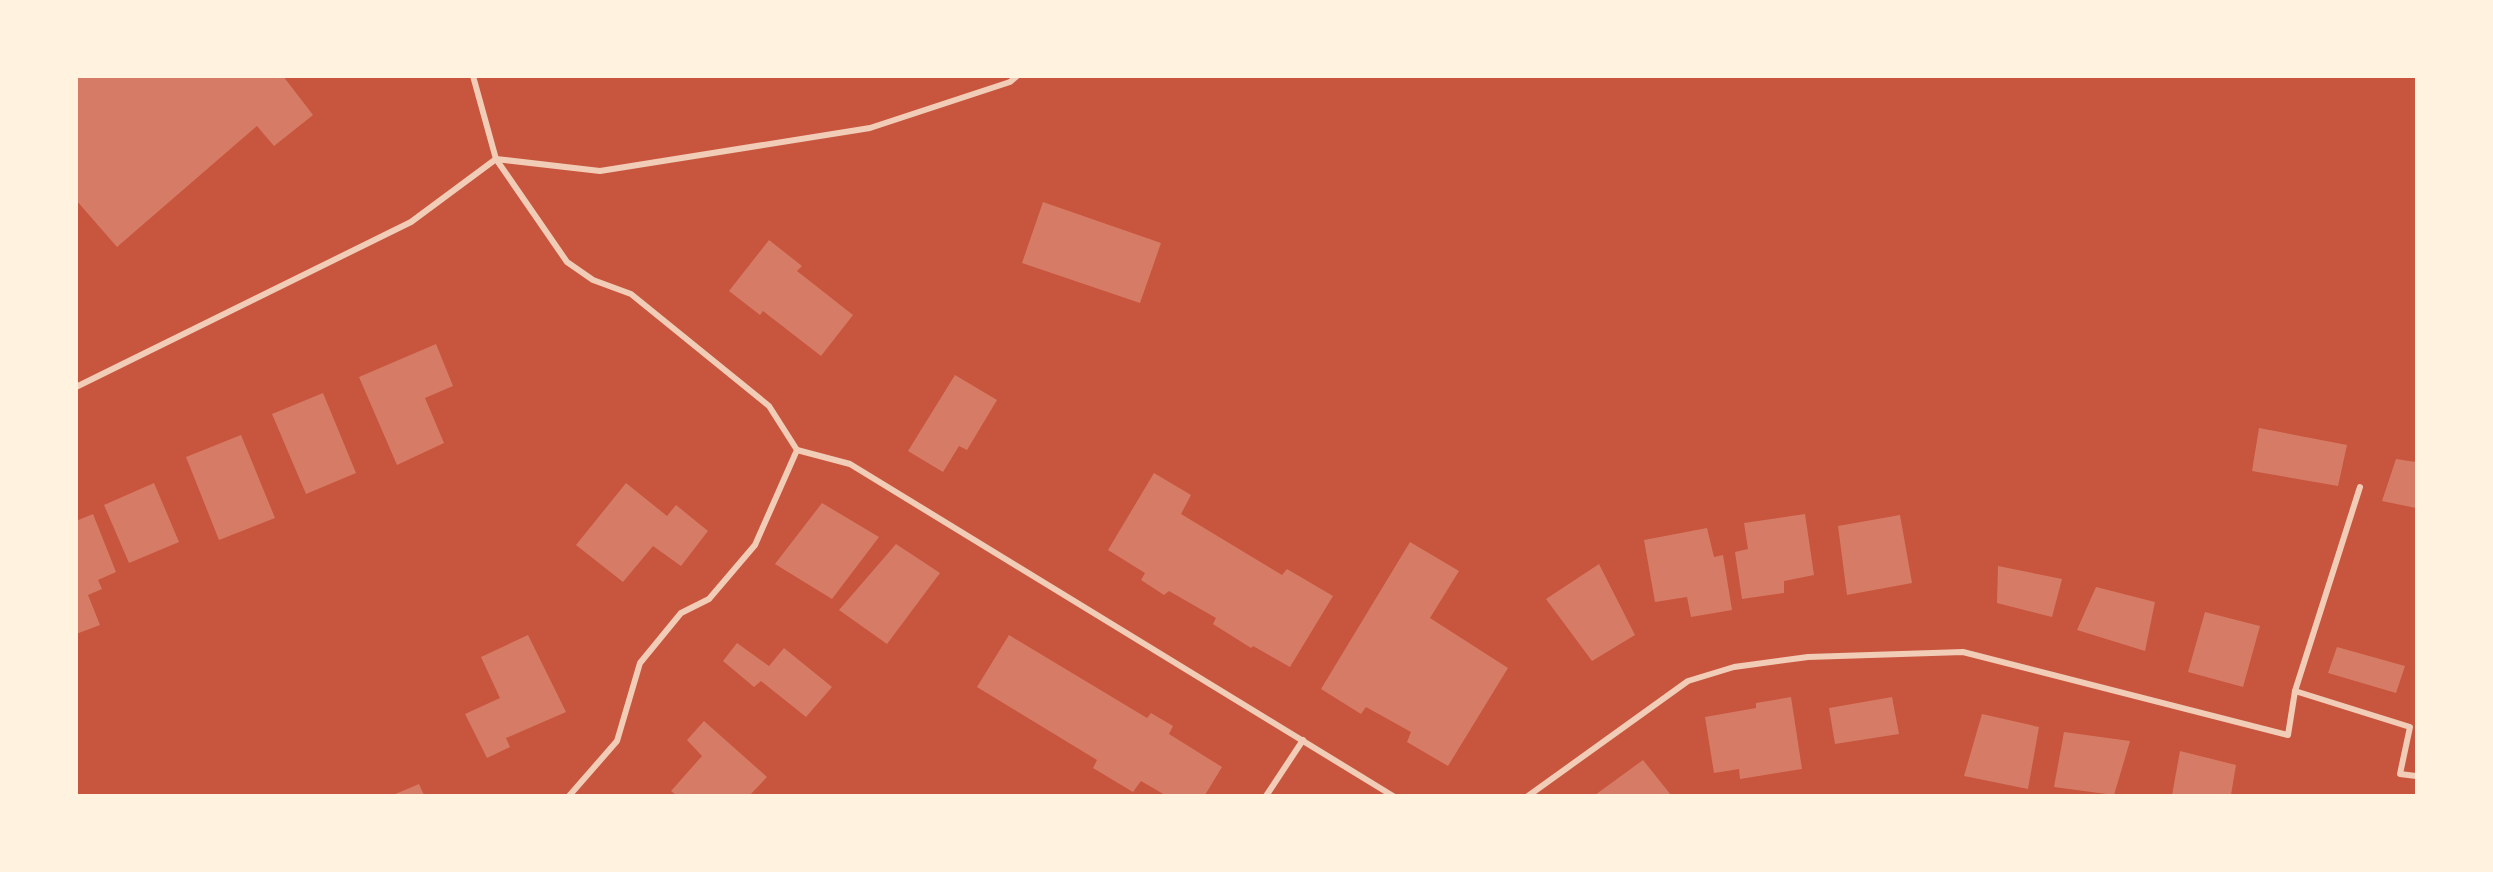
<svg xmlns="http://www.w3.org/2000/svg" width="2493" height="872" viewBox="0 0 2493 872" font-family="Barlow,sans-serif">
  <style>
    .building { fill: #d67c66 }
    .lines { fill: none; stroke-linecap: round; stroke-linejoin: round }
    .minor { stroke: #f1ccb7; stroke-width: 6 }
  </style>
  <rect width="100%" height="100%" fill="#c8553d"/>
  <g class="building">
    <polygon points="76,76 283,76 313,115 274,146 257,126 117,247 76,200"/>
    <polygon points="1043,202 1161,243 1140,303 1022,263"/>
    <polygon points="769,240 802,266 797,271 853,315 821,356 763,311 760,315 729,291"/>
    <polygon points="436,344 453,386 425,398 444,443 397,465 359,377"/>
    <polygon points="955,375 997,400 967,450 959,446 943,472 908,451"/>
    <polygon points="323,393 356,473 306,494 272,414"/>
    <polygon points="2259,428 2347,445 2338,486 2252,471"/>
    <polygon points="241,435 275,518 219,540 186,457"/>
    <polygon points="2396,459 2416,462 2416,508 2382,501"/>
    <polygon points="1154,473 1191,495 1181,514 1282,575 1287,569 1333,596 1290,667 1253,646 1251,648 1213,624 1216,618 1169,591 1164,595 1141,580 1145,573 1108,550"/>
    <polygon points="154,483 179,542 129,563 104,505"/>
    <polygon points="626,483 667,516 676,505 708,531 681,566 653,546 623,582 576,545"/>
    <polygon points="822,503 879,537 832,599 775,564"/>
    <polygon points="93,514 116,572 98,580 102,589 88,595 100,625 76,634 76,521"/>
    <polygon points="1805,514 1814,575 1784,581 1784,593 1742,599 1735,552 1748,549 1744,523"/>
    <polygon points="1900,515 1912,583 1847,595 1838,526"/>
    <polygon points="1707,528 1714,557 1723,555 1732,610 1691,617 1687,597 1655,602 1644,540"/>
    <polygon points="1410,542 1459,571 1430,618 1508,668 1448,766 1407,742 1411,732 1366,707 1361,714 1321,689"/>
    <polygon points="896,544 940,573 887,644 839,610"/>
    <polygon points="1599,564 1635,635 1592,661 1546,599"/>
    <polygon points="1998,566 2062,579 2052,617 1997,603"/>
    <polygon points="2096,587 2155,602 2145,651 2077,630"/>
    <polygon points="2205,612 2260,626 2243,687 2188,672"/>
    <polygon points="528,635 566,712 506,738 510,747 487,758 465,714 500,698 481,657"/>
    <polygon points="1009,635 1147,718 1151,713 1173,726 1169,734 1222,767 1205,795 1165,795 1141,781 1133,792 1093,768 1097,760 977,687"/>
    <polygon points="737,643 769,666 784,648 832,687 806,717 761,681 754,687 723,661"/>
    <polygon points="2337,647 2405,666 2396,693 2328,673"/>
    <polygon points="1791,697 1802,769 1740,779 1739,769 1714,773 1705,717 1756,708 1756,703"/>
    <polygon points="1892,697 1899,734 1835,744 1829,708"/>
    <polygon points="1982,714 2039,727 2028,789 1964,776"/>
    <polygon points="704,721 767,777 750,795 676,795 671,791 702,756 687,740"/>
    <polygon points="2064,732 2130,741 2114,795 2054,787"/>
    <polygon points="2180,751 2236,765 2231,795 2172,795"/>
    <polygon points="1643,760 1671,795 1595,795"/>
    <polygon points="419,784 424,795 393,795"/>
  </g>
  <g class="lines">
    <g class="minor">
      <polyline points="473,76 496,159 567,262 593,280 631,294 769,406 797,450 755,545 709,599 681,613 640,663 617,741 569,796"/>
      <polyline points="76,387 411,222 496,159 600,171 870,128 1010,82 1017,76"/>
      <polyline points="797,450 850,464 1393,796"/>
      <polyline points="2295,691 2360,487"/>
      <polyline points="1266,796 1303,740"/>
      <polyline points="1528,796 1688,681 1734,667 1808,657 1963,652 2288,735 2295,691 2410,727 2400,774 2416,776"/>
    </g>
  </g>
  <rect width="2493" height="872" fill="none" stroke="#fff3e0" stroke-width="156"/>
</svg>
